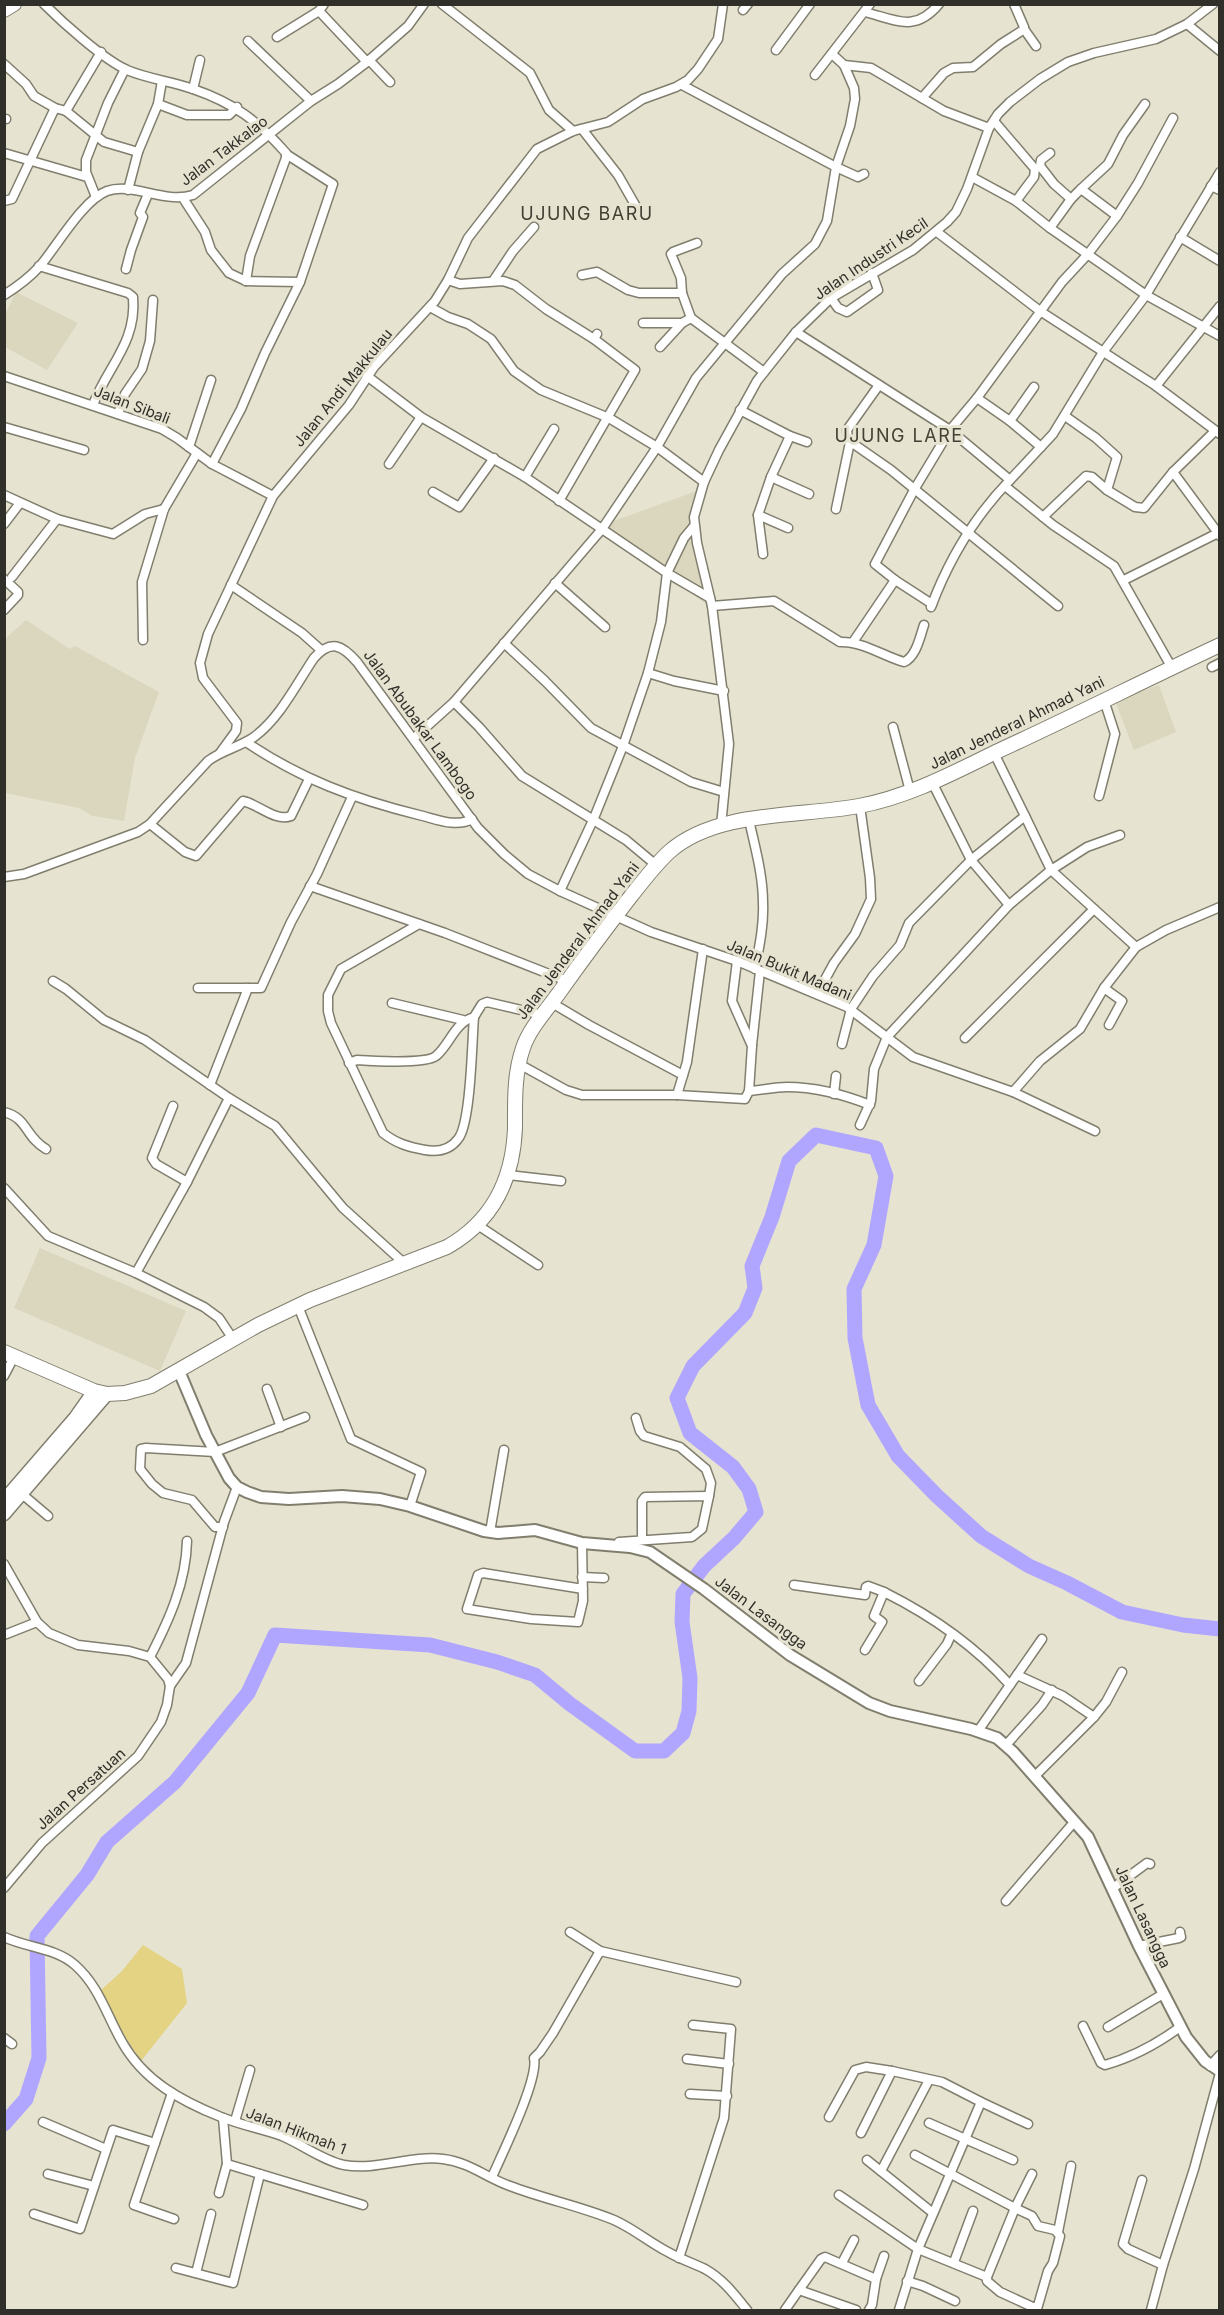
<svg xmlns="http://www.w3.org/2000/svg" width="1224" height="2315" viewBox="0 0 1224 2315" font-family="Inter,sans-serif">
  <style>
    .built { fill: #dbd7be }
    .green { fill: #e3d383 }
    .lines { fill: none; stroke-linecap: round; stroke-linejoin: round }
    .river { stroke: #b1a6ff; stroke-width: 15 }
    .minor-casing { stroke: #817e6e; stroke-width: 11 }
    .tertiary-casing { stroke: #817e6e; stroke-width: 14 }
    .secondary-casing { stroke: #817e6e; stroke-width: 15 }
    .trunk-casing { stroke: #817e6e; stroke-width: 16 }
    .minor { stroke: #fff; stroke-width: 8 }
    .tertiary { stroke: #fff; stroke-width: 10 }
    .secondary { stroke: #fff; stroke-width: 12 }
    .trunk { stroke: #fff; stroke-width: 14 }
    .labels { text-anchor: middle; stroke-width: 6; stroke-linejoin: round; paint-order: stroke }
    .street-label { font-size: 15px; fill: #312f29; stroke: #e6e3d1 }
    .quarter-label { font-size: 18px; letter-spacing: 1.5px; fill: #434133; stroke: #e6e3d1 }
  </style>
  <rect width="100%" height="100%" fill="#e6e3d1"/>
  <g class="built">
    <polygon points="16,292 78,323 47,370 5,347 5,314"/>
    <polygon points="705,488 695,508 712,609 667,574 597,527"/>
    <polygon points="26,620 70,649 75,646 159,692 135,758 124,821 93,816 79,808 5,793 5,639"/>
    <polygon points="1159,685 1176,732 1134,750 1115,701"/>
    <polygon points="40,1248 186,1311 160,1371 14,1308"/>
  </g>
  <polygon class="green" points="143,1945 182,1969 187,2003 141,2061 117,2024 100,1991 122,1971"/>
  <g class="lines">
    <polyline class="river" points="4,2124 26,2099 39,2058 37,1936 87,1875 107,1842 175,1782 248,1693 275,1635 430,1645 497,1662 535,1675 570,1704 635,1751 664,1751 683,1733 689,1711 690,1678 682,1622 683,1594 704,1566 734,1538 756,1512 749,1489 733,1467 690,1433 677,1398 693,1366 745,1313 755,1288 752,1266 772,1217 789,1161 816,1135 876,1148 886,1176 874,1245 854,1289 855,1338 868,1405 898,1456 937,1496 981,1536 1029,1566 1067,1583 1122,1612 1183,1625 1220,1629"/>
    <g class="minor-casing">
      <g id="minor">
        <path d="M44,4C63,23 103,59 127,70C148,79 171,81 193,89C234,103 258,121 286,153V158L250,256L246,281"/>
        <polyline points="442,4 530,73 549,110 573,131"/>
        <polyline points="743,10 748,4"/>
        <polyline points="319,11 367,62"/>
        <path d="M865,12C896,20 915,33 939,4"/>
        <polyline points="1187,24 1220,51"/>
        <polyline points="1024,29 1036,46"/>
        <polyline points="277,37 319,11 324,4"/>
        <polyline points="248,41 311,101"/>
        <polyline points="776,50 810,4"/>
        <polyline points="369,60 390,82"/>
        <polyline points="4,64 26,84 34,96 55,108 66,111 104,142 138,152 128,190"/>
        <polyline points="844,65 871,68 944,111 989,128"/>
        <polyline points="815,75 870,4"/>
        <polyline points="162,81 158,104 187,115 229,115 237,107"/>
        <polyline points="682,85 836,167 858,177 864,174"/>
        <polyline points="193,89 200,60"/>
        <polyline points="922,98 944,73 953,68 973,67 1001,44 1023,30 1024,27 1014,4"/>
        <polyline points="66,111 101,52"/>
        <polyline points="4,119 6,119"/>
        <polyline points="994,121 1035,169 1034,177 1016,201"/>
        <polyline points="582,129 618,175 638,210"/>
        <polyline points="138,152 158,104"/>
        <polyline points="4,153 87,177"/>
        <polyline points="1050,153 1041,160 1040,166 1054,184 1071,199"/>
        <polyline points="286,154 333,184 300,282"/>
        <polyline points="972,177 1016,201 1050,228 1146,295 1220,336"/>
        <polyline points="1211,186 1220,190"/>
        <polyline points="96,197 86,172 86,160 108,103 125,69"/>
        <polyline points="183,198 205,232 211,250 229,273 246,281 300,282 265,353 241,409 212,464"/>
        <polyline points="4,201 12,199 55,108"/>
        <polyline points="1117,216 1081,189 1108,164 1123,135 1145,104"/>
        <polyline points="1050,228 1071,199 1081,189"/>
        <polyline points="937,232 1040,311 1156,386 1220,434"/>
        <polyline points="1180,237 1220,261"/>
        <path d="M39,266L128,293L133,297C137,343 107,367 93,405"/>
        <polyline points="126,269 131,250 143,217 140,213 148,194"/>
        <polyline points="582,275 597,272 628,290 639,293 682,293 691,318"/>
        <polyline points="448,280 460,284 503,281 515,285 546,309 594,339"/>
        <polyline points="493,281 513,251 534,227"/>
        <polyline points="682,293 681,278 671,254 673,252 697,243"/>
        <path d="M4,295C17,287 30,277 40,266C57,246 83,200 107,191C133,182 164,204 193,195L311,101L338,84L367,62L408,26L424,4"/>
        <polyline points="831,298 838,308 847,312 878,290 872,273"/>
        <polyline points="430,307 448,317 468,324 491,339 514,371 541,390 609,418 657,447 704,482"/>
        <polyline points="643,323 682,323 691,318 764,372"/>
        <path d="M796,332L950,430L1010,480C974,517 949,559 931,607"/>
        <polyline points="660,347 682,323"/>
        <polyline points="4,376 162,429 177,438 212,464 273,496"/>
        <polyline points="367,376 421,417 525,477 667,573 710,598"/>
        <polyline points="879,385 847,430 848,440 891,470 1058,606"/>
        <polyline points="1156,386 1220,306"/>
        <polyline points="977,398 1010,421 1041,447"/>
        <polyline points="740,410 790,436 771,477 758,515 763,554"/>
        <polyline points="118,414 125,394 142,369 150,341 153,300"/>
        <polyline points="1065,416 1096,438 1117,457 1107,490 1135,507 1144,508 1173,472 1215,431"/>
        <polyline points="1010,421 1034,387"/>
        <polyline points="4,427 84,450"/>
        <polyline points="790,436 807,442"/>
        <polyline points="189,447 211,380"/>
        <polyline points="389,464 421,417"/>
        <polyline points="1173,472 1218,533"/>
        <polyline points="525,477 554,429"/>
        <polyline points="771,477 809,494"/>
        <polyline points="1010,480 1053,434 1103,352 1146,295 1220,172"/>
        <polyline points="1005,486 1053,525 1114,566 1172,668"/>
        <polyline points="433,492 459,507 494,458"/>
        <polyline points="4,495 57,519 113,534 145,514 164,509"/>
        <polyline points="559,501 635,370 594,339 597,334"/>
        <polyline points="836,509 850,442"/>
        <polyline points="758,515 788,528"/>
        <polyline points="1043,517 1086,476 1092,477 1107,490"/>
        <polyline points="4,524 20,503"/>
        <polyline points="12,577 57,519"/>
        <polyline points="4,579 18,592 18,595 4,610"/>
        <polyline points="895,580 932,604"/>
        <polyline points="1124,580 1218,533 1220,536"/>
        <polyline points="555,583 605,627"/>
        <polyline points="231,585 302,633 321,650"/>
        <path d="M712,606L774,601L840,642C862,641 883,656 904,662C916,657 920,637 924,625"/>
        <polyline points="143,640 142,582 164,509 197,453"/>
        <polyline points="853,642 895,580 875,564 914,490 950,430 977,398 1062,282 1088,254 1117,216 1138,183 1173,118"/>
        <polyline points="504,643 545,681 591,728 691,782 724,792"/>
        <polyline points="1212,667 1220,663"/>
        <polyline points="648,673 674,681 724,691"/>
        <polyline points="454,702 479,727 522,776 626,840 656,865"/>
        <polyline points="893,727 910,791"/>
        <polyline points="414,738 454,702 602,529 657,447 696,378 782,274 815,244 827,221 836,167 850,126 855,99 854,88 844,65 832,54"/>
        <path d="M246,742C301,779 354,799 419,815C436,819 456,828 472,819"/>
        <polyline points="220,753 236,731 237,723 203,678 200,663 208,634 273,496 349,405 374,367 435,301 448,280 468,238 537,149 573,131 608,122 643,99 676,87 688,80 698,69 718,39 723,4"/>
        <polyline points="994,753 1025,816"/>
        <polyline points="1099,796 1115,734 1104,700"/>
        <path d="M749,820C755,847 763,875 763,903C764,925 759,948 755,969"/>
        <path d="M150,824L185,852L196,856L243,801C258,804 275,822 291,816L309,779"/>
        <polyline points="721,826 729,744 712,606 697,543 694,517 704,482 719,450 757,381 796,332 831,298 913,250 947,222 956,212 967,189 989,128 998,114 1010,102 1040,79 1068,62 1094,53 1156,39 1187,24 1213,4"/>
        <polyline points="1120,835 1087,847 1051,870 1136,947"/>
        <path d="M4,877L24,874L138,832L150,824L208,761C222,750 240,747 254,737C280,718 297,683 314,658C331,639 342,645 357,662L478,828L504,854L528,874L560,891L651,932L737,961L847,1007L913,1057L1013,1092L1040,1061L1080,1029L1104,988L1136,947L1166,930L1220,907"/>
        <polyline points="310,886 445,933 567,981"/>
        <polyline points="560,891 594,818 623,746 648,673 661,622 667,573 684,538 694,526"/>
        <path d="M419,924L341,969L328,995V1011L331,1023L383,1133C397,1144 409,1147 425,1150C437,1152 450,1150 458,1139C471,1124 472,1040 474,1017"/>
        <polyline points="53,981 66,989 104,1020 145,1040 229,1098 187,1182 136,1273"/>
        <polyline points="198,988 261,988 291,922 317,874 352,797"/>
        <polyline points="1104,988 1122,1001 1109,1025"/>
        <polyline points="817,994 834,963 855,934 871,899 870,878 860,806"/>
        <polyline points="392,1003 463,1020"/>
        <polyline points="552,1003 589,1025 683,1075"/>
        <polyline points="965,1038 1094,909"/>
        <polyline points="842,1044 851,1009 873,976 900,945 909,923 971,860 1025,816 1051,870 1009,905"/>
        <polyline points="752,1045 760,971"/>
        <path d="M349,1063L357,1060C372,1061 426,1064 436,1056C451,1043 454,1023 474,1017L482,1004L487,1002L542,1015"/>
        <polyline points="519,1064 566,1090 582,1095 677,1095 745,1099 749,1091 752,1046 732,1001 737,961"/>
        <polyline points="210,1085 248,988"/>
        <path d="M749,1091C762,1090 775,1087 787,1087C815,1087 845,1095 870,1105"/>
        <polyline points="1013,1092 1095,1131"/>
        <polyline points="834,1094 836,1076"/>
        <polyline points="677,1095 687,1062 703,949"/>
        <polyline points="229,1098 275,1126 343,1208 405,1264"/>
        <polyline points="173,1106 152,1158 156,1164 187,1182"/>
        <path d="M4,1112C28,1118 25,1137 46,1149"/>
        <polyline points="860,1125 871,1101 874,1069 887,1037 1009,905 971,860 932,782"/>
        <polyline points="508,1175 561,1181"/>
        <polyline points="4,1188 48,1236 136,1273 204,1307 219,1318 233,1339"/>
        <polyline points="476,1224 538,1265"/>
        <polyline points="298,1306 351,1439 421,1472 410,1506"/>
        <polyline points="4,1376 14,1357"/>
        <polyline points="267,1389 281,1427"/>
        <polyline points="636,1418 640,1431 644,1436 680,1447 706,1469 711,1483 709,1496"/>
        <polyline points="22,1494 48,1516"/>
        <polyline points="223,1527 215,1527 192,1500 163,1493 152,1484 140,1469 141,1449 146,1448 215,1452 305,1417"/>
        <polyline points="490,1532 504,1450"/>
        <polyline points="619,1542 692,1537 702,1529 709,1496 645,1497 642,1501 642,1540"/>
        <polyline points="582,1543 583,1601 578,1622 531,1619 467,1609 478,1575 483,1573 583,1589"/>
        <polyline points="4,1564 37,1622 49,1633 78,1645 129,1651 150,1657 168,1679 170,1686 167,1705 161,1722 138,1756 42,1843 4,1888"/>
        <polyline points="582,1577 604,1578"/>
        <polyline points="794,1585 865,1595 866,1587 868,1586 884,1592"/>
        <polyline points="4,1635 37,1622"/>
        <path d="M865,1650L882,1622L874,1616L884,1592C930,1615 976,1647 1010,1685"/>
        <path d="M150,1657C169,1620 186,1583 187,1541"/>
        <polyline points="1017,1675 1063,1696 1094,1717"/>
        <polyline points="919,1681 947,1644 951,1635"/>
        <polyline points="170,1686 186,1663 224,1522 237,1487"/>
        <polyline points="978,1731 1042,1639"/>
        <polyline points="1006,1745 1042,1705 1052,1690"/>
        <polyline points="1034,1777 1094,1717 1106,1702 1122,1672"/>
        <polyline points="1113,1888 1147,1863 1150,1864"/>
        <polyline points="1006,1901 1075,1821"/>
        <polyline points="570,1932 600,1951 736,1982"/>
        <path d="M4,1937C28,1948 56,1948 75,1965C99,1986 107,2016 122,2042C144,2081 181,2101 221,2117C241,2125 262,2129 282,2136C303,2145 322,2160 344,2165C376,2171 410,2155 443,2159C469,2162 487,2178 510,2186C544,2199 580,2206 614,2220C634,2229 649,2242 668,2252C680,2259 693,2263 705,2269C723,2279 735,2295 747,2310"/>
        <polyline points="1139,1946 1179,1938 1181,1937 1180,1932"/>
        <path d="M1083,2026L1101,2063L1105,2065C1133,2057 1157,2044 1180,2027"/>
        <polyline points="1108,2027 1163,1994"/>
        <polyline points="4,2038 12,2044"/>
        <polyline points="687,2059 729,2064"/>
        <polyline points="1210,2066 1220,2055"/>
        <polyline points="172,2093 134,2205 174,2219"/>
        <polyline points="690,2094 727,2096"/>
        <polyline points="981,2102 1028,2124"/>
        <polyline points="829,2117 855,2070 866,2067 892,2071"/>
        <polyline points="223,2118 227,2164 363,2205"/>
        <polyline points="235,2121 250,2070"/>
        <polyline points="43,2122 106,2149"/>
        <polyline points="929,2123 1013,2160"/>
        <polyline points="861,2133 892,2071 942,2082 981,2102 918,2249 899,2310"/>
        <polyline points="915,2155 1015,2208 987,2277"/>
        <polyline points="867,2160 933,2213"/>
        <polyline points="881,2171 929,2080"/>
        <polyline points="48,2174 94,2186"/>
        <path d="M492,2177C502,2154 539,2079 534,2058L540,2052L553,2033L600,1951"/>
        <polyline points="1142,2180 1123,2244 1128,2249 1163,2265"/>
        <polyline points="219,2193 227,2164"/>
        <polyline points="839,2195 918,2249 987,2277 987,2281 1000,2292 1037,2309 1048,2271 1053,2263 1060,2236 1055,2230 1038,2226 1032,2216 1015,2208 1032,2174"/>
        <polyline points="34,2214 80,2229 113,2130 155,2143"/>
        <polyline points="1058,2232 1071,2166"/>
        <polyline points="679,2258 724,2118 731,2029 693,2025"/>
        <polyline points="954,2262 973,2211"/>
        <polyline points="842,2263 854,2240"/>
        <polyline points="176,2268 233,2283 260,2174"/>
        <polyline points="196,2273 211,2214"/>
        <polyline points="907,2281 923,2286 955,2301"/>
        <polyline points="785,2310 799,2290"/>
        <polyline points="856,2310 799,2290 821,2259 825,2257 876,2279"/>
        <polyline points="869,2310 872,2305 876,2279 884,2256"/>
        <polyline points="1151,2310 1163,2265 1194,2169 1220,2073"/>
      </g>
    </g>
    <g class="tertiary-casing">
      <polyline id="tertiary" points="179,1371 206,1435 229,1478 237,1487 247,1492 261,1497 289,1499 342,1496 380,1499 410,1506 484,1531 498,1533 535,1530 582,1543 630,1547 650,1552 704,1589 790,1655 869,1703 890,1711 971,1729 997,1738 1013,1752 1088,1837 1139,1946 1186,2037 1205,2061 1220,2071"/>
    </g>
    <g class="secondary-casing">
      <g id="secondary">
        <polyline points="4,1500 75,1418 94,1391"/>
        <polyline points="4,1514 107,1394"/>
      </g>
    </g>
    <g class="trunk-casing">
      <g id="trunk">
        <polyline points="4,10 14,4"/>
        <path d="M4,1352L94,1391L107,1394L125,1393L151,1386L258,1325L310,1300L447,1247C493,1221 513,1179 515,1128C515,1101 514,1074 523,1048C530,1027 548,1009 561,990C583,959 607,927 631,896C643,881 655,865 669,852C716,810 800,817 859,806C908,797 953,773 998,751C1072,717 1145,680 1220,645"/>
      </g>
    </g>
    <use href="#minor" class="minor"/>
    <use href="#tertiary" class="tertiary"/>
    <use href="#secondary" class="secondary"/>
    <use href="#trunk" class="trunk"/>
  </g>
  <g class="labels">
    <g class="street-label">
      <text transform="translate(224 151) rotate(-37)" y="5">Jalan Takkalao</text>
      <text transform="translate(871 259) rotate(-34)" y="5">Jalan Industri Kecil</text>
      <text transform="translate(343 388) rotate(-51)" y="5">Jalan Andi Makkulau</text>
      <text transform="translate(132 405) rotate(21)" y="5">Jalan Sibali</text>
      <text transform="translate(1017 723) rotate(-26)" y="5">Jalan Jenderal Ahmad Yani</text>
      <text transform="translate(420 725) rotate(54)" y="5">Jalan Abubakar Lambogo</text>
      <text transform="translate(578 941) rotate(-53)" y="5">Jalan Jenderal Ahmad Yani</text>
      <text transform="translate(789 970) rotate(23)" y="5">Jalan Bukit Madani</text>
      <text transform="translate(761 1613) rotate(37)" y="5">Jalan Lasangga</text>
      <text transform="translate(81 1789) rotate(-42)" y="5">Jalan Persatuan</text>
      <text transform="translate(1143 1917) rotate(65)" y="5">Jalan Lasangga</text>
      <text transform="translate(296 2131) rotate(21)" y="5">Jalan Hikmah 1</text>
    </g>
    <g class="quarter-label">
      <text x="587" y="220">UJUNG BARU</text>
      <text x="899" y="442">UJUNG LARE</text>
    </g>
  </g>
  <rect width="1224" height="2315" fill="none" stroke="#312f29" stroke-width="12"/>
</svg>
